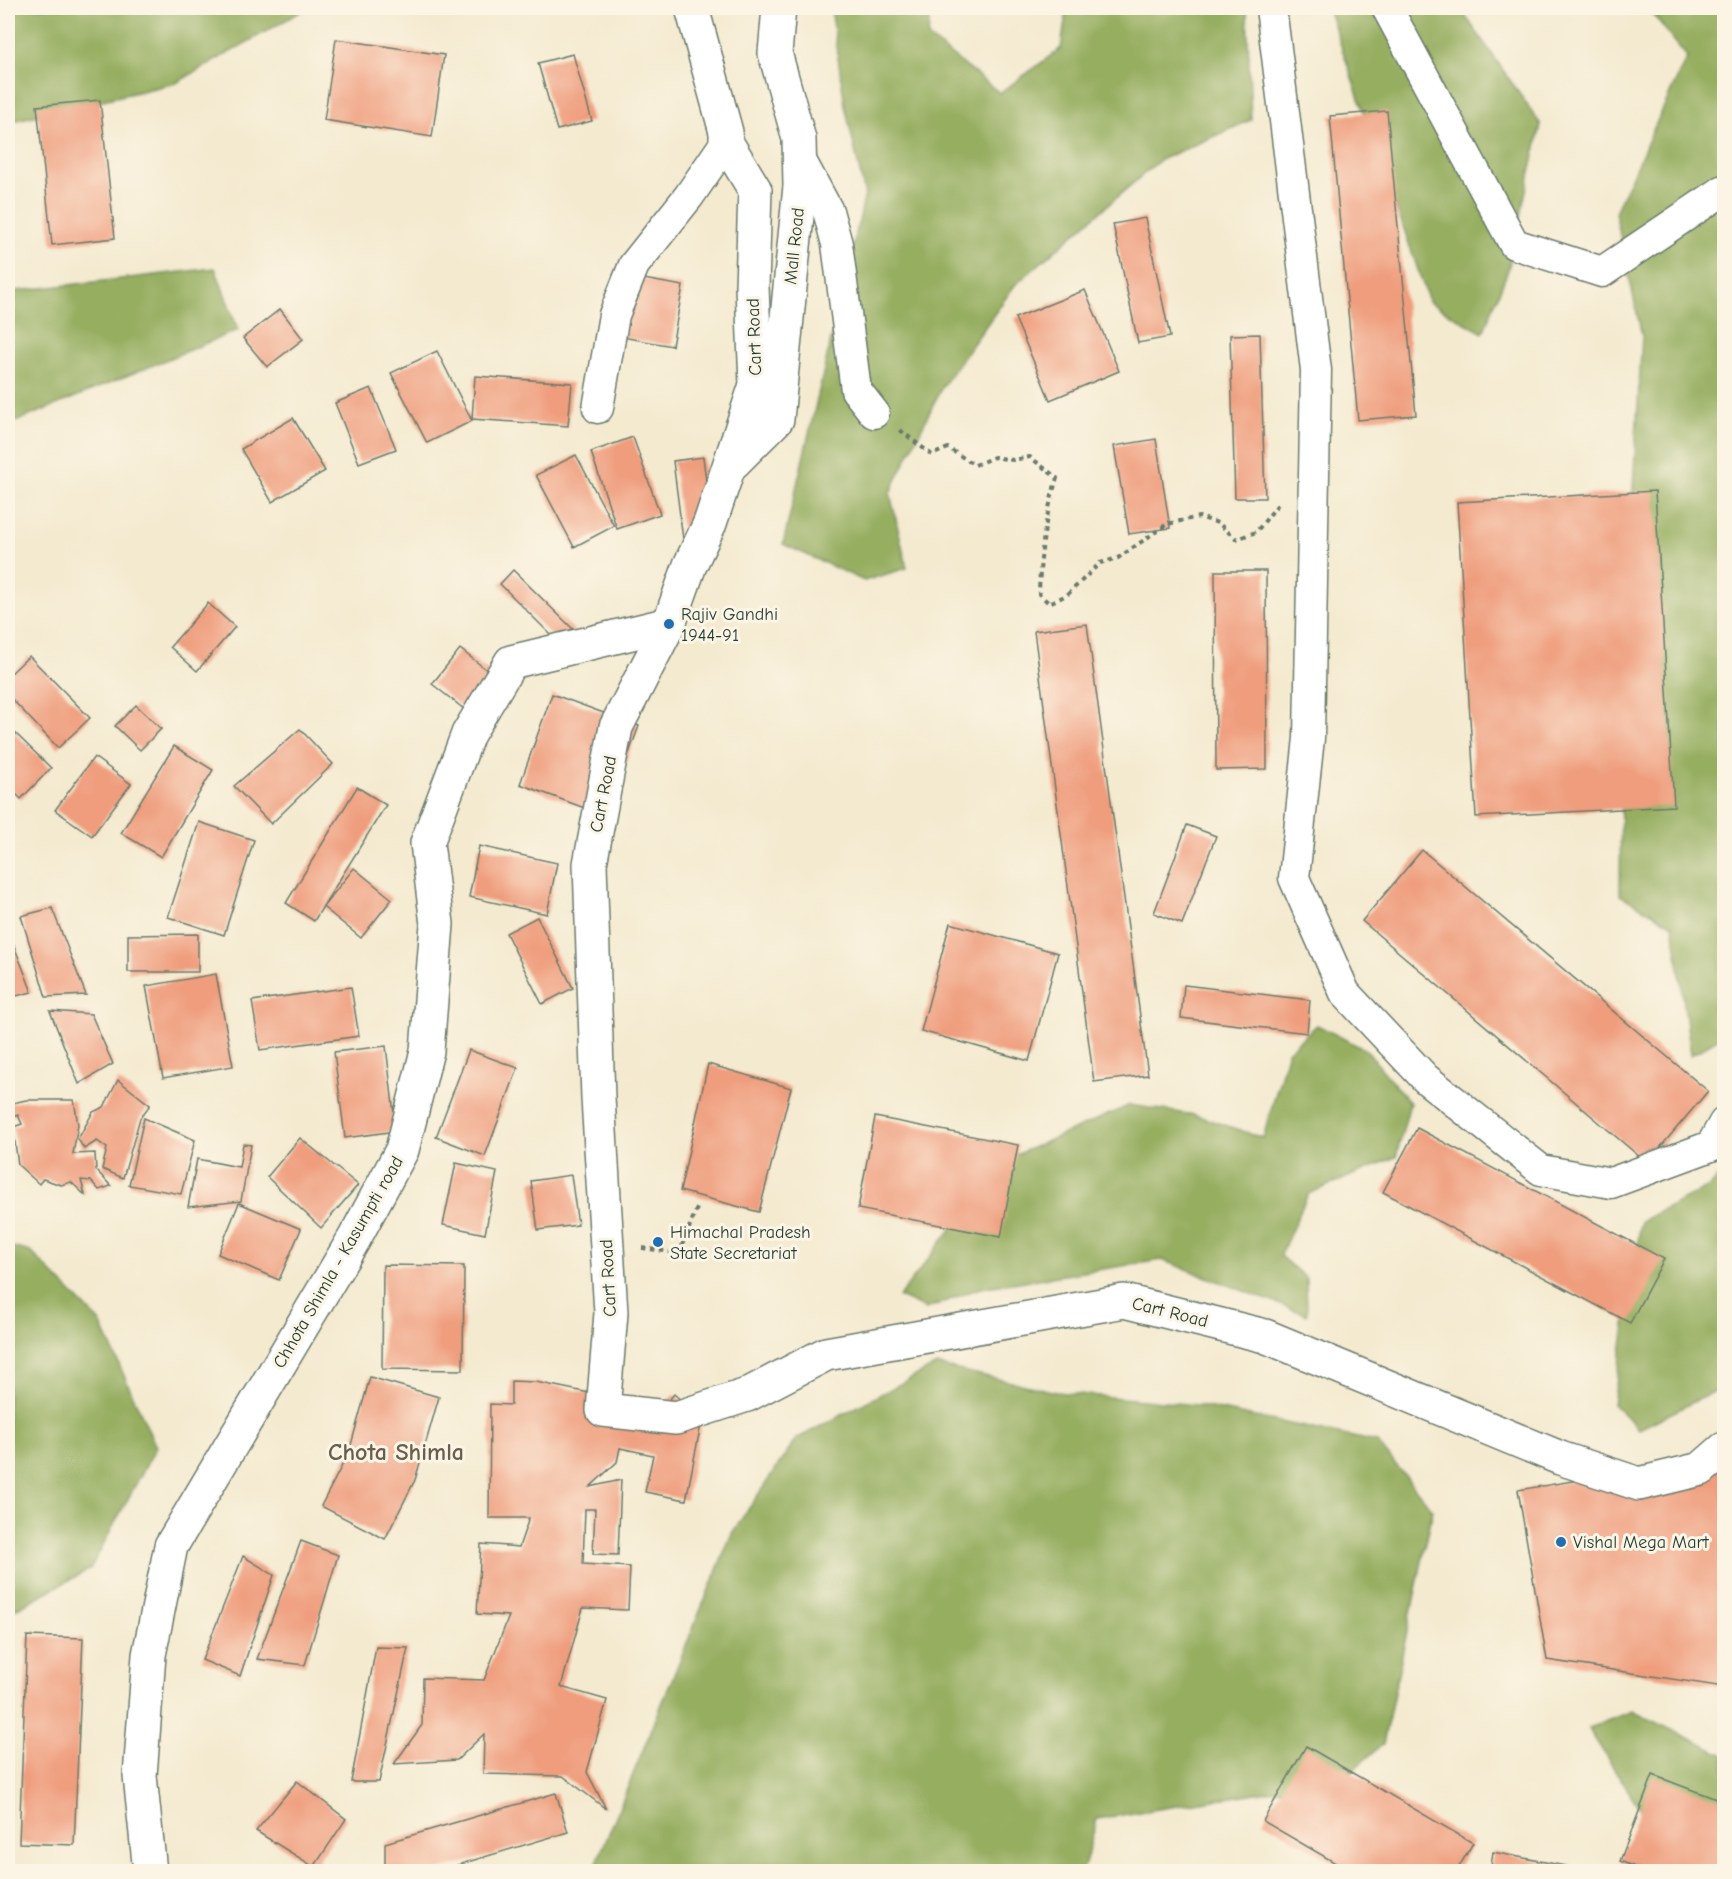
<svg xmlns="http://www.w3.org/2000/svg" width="1732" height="1879" viewBox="0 0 1732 1879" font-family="'Comic Neue',sans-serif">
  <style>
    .forest { fill: #96ae60; stroke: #5a764a; stroke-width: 1.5 }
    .building { fill: #ef9d7d }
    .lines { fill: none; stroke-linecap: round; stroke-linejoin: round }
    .street-casing { stroke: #6a7a6b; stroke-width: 33 }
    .secondary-casing { stroke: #6a7a6b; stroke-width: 36 }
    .path { stroke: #6a7a6b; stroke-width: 4; stroke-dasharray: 4.5 4.5; stroke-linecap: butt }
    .street { stroke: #fff; stroke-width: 30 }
    .secondary { stroke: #fff; stroke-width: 33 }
    .poi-dot { fill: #1f6fb2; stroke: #fcf5e5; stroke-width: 2 }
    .labels { text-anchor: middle; stroke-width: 6; stroke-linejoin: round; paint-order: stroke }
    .street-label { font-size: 18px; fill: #1f3d34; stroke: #fcf5e5 }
    .poi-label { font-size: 18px; fill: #1f3d34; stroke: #fcf5e5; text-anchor: start }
    .district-label { font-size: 24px; font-weight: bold; fill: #685f4e; stroke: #fcf5e5 }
  </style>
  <rect width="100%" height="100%" fill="#fcf5e5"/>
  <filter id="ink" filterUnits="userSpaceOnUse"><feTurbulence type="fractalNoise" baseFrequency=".0167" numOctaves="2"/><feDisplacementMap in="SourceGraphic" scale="12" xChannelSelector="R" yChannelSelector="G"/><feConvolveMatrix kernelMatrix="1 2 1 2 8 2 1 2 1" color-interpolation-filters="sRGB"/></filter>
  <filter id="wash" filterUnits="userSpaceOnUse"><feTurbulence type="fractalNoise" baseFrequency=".008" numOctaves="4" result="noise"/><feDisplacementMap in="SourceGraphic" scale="24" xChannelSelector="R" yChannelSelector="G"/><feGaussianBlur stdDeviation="1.35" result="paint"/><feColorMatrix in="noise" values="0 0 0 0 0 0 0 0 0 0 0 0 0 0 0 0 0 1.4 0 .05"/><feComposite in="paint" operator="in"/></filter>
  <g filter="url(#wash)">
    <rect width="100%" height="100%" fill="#f4ead0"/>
    <g class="forest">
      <polygon points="8,8 307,8 176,83 8,122"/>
      <polygon points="831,8 930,8 928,37 1000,93 1061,48 1067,8 1247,9 1251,120 1160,160 1015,285 942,387 890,493 907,568 864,581 783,544 865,195 845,106"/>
      <polygon points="1328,8 1460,8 1541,125 1508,270 1483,333 1429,302"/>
      <polygon points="1648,8 1724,8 1724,1035 1691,1055 1673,925 1620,895 1622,674 1642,336 1615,212 1687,57"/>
      <polygon points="215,268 238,330 8,425 8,292"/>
      <polygon points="1317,1025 1366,1050 1410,1103 1396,1157 1308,1194 1280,1256 1306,1278 1307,1315 1162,1260 980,1288 926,1309 899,1297 1004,1160 1130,1105 1195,1115 1263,1138 1288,1051"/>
      <polygon points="1724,1169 1724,1384 1722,1388 1639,1429 1613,1404 1641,1221 1709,1187"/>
      <polygon points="8,1246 31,1252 100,1322 156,1447 90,1569 8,1613"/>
      <polygon points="936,1365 1056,1392 1197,1405 1377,1442 1433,1510 1383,1744 1342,1779 1097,1819 1083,1871 593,1872 732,1533 796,1439"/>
      <polygon points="1632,1711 1724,1755 1724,1871 1680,1871 1588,1728"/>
    </g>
    <g id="blocks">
      <g class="building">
        <polygon points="336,39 444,55 432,137 324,120"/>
        <polygon points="573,54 592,121 557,130 538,63"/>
        <polygon points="100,100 115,238 52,245 37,106"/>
        <polygon points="1387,111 1416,415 1358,420 1330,116"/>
        <polygon points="1145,218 1170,337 1138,343 1113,224"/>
        <polygon points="616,274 683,286 672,346 605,334"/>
        <polygon points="1085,290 1119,371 1050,400 1015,318"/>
        <polygon points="280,309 303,339 267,367 243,338"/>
        <polygon points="1260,334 1265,498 1235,498 1230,335"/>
        <polygon points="437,351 472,421 427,443 391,373"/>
        <polygon points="475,376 572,383 568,426 472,419"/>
        <polygon points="371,388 396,449 359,463 335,403"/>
        <polygon points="293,418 325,471 272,502 241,449"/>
        <polygon points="633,437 660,514 617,529 591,452"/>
        <polygon points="1156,439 1170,528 1129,534 1114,446"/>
        <polygon points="576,455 614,526 574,547 536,475"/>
        <polygon points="703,457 713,536 683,539 673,461"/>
        <polygon points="1655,491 1674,806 1476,817 1457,502"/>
        <polygon points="513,570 574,630 561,645 500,584"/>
        <polygon points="1215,571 1266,571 1267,769 1216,770"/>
        <polygon points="208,603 235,627 197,671 170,647"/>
        <polygon points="1087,624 1148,1075 1094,1082 1034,631"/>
        <polygon points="460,649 492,674 464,709 432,684"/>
        <polygon points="29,656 90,718 58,748 8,695 8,676"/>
        <polygon points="552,694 639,726 606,816 520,784"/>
        <polygon points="136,705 161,729 140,750 115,726"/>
        <polygon points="8,726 51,768 21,799 8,786"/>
        <polygon points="300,729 333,764 271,824 234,786"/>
        <polygon points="174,746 213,770 161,857 121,833"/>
        <polygon points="94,757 131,784 92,836 55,810"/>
        <polygon points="357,787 386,805 314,921 286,903"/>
        <polygon points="199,822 254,840 224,935 168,917"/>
        <polygon points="1187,825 1216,836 1182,924 1154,913"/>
        <polygon points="479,846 557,863 547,914 469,897"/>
        <polygon points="1422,850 1708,1091 1647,1163 1362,921"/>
        <polygon points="354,868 392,899 361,938 323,907"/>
        <polygon points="52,908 86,995 46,997 21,916"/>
        <polygon points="537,917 573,988 542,1004 506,933"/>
        <polygon points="950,923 1058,953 1029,1061 921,1031"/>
        <polygon points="8,930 32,992 8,998"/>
        <polygon points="198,934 198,972 128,972 128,935"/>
        <polygon points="216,974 233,1066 163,1078 146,986"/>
        <polygon points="1184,985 1310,1000 1307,1033 1181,1018"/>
        <polygon points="351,987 359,1036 260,1050 252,1001"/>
        <polygon points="50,1011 91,1014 113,1064 79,1084"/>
        <polygon points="386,1046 396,1131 345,1138 334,1052"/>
        <polygon points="469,1050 518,1068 485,1156 436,1137"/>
        <polygon points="708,1064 791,1088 759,1212 680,1191"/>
        <polygon points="118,1080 150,1105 140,1118 123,1178 102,1169 107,1148 97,1141 84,1149 78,1139 93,1112 104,1107"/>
        <polygon points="26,1100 74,1100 78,1125 73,1154 95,1153 96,1170 111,1186 99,1190 91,1181 81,1180 85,1195 71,1182 61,1185 43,1179 39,1184 18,1165 13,1127 22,1124 18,1115 8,1116 8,1104"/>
        <polygon points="875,1117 1018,1145 1001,1237 858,1209"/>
        <polygon points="144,1118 195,1140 181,1194 129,1185"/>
        <polygon points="1417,1128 1664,1259 1630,1323 1383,1192"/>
        <polygon points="300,1138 358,1185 321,1228 267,1177"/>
        <polygon points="243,1144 251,1145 241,1201 188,1207 197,1159 239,1167"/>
        <polygon points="456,1163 497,1172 485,1234 443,1225"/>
        <polygon points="571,1175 578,1225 538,1230 531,1181"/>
        <polygon points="239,1203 301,1229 279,1280 218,1254"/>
        <polygon points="383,1265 464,1266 463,1370 382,1369"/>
        <polygon points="370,1377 439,1397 415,1480 385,1539 321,1506 349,1452"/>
        <polygon points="511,1381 536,1382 662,1408 674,1394 702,1419 686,1500 645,1492 653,1455 620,1448 617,1462 590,1487 621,1480 618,1555 593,1554 595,1509 585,1509 583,1564 630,1567 628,1610 583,1608 561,1687 607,1700 587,1772 606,1809 563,1776 483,1774 484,1734 457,1760 394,1764 422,1725 423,1678 484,1680 509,1616 477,1614 481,1544 519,1547 529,1518 489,1518 490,1404 511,1405"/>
        <polygon points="1724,1456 1724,1687 1547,1660 1518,1490"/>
        <polygon points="301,1541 338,1555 305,1665 257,1659"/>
        <polygon points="243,1556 274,1575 240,1676 202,1660"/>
        <polygon points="27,1636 83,1638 74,1845 19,1843"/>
        <polygon points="376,1647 408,1648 379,1782 351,1782"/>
        <polygon points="1306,1746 1473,1843 1456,1872 1351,1872 1263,1821"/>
        <polygon points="1653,1775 1724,1802 1724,1872 1647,1872 1620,1861"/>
        <polygon points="297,1781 346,1819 314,1867 256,1831"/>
        <polygon points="556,1793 568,1832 434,1872 385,1872 385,1843"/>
        <polygon points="1493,1852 1571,1867 1570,1872 1490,1872"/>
      </g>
    </g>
  </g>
  <g filter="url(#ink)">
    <use href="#blocks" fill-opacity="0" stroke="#6a7a6b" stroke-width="1.5"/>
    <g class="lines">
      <g class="street-casing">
        <g id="street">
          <polyline points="1271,8 1316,370 1309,738 1294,878 1345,993 1426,1079 1541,1170 1611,1183 1711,1146 1724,1123"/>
          <polyline points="1387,8 1514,244 1602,272 1724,190"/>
          <polyline points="800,159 828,211 837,244 856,390 874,413"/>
          <polyline points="598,408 614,315 634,265 689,196 726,142"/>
        </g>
      </g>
      <g class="secondary-casing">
        <g id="secondary">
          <polyline points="692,8 726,132 726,142 755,190 752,287 756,385 710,523 690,565 669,624 616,727 590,864 598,1098 611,1313 603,1410 676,1418 747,1395 826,1354 1124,1301 1265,1336 1560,1458 1639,1484 1701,1469 1724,1449"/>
          <polyline points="734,462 777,419 800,186 799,139 775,53 779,8"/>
          <polyline points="150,1872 140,1776 149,1655 171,1546 354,1239 402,1150 427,1051 437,924 427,843 468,734 511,662 669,624"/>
        </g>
      </g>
      <g class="path">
        <path d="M900,430L932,455L948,448L975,465L994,457L1013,460L1030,457L1057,478C1045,517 1040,554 1039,594L1049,603L1067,595L1100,563L1118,558L1167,524L1199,517L1218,523L1236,539L1256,532L1279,503"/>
        <polyline points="642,1248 679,1253 697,1208"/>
      </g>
      <use href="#street" class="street"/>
      <use href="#secondary" class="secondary"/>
    </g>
  </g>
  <g class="poi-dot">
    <circle cx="669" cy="624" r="6"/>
    <circle cx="658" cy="1242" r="6"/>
    <circle cx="1561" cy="1542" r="6"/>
  </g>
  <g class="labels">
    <g class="street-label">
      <text transform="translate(794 246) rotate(-84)" y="6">Mall Road</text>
      <text transform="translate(754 337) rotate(-92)" y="6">Cart Road</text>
      <text transform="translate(603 794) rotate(-79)" y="6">Cart Road</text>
      <text transform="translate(338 1262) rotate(-60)" y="6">Chhota Shimla - Kasumpti road</text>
      <text transform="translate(608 1278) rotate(-93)" y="6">Cart Road</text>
      <text transform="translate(1170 1312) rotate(14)" y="6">Cart Road</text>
    </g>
    <g class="poi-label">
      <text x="681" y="620">Rajiv Gandhi<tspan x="681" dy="21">1944-91</tspan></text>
      <text x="670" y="1238">Himachal Pradesh<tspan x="670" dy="21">State Secretariat</tspan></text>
      <text x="1573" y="1548">Vishal Mega Mart</text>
    </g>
    <g class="district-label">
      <text x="396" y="1460">Chota Shimla</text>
    </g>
  </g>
  <rect width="1732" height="1879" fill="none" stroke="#fcf5e5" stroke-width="30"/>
</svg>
